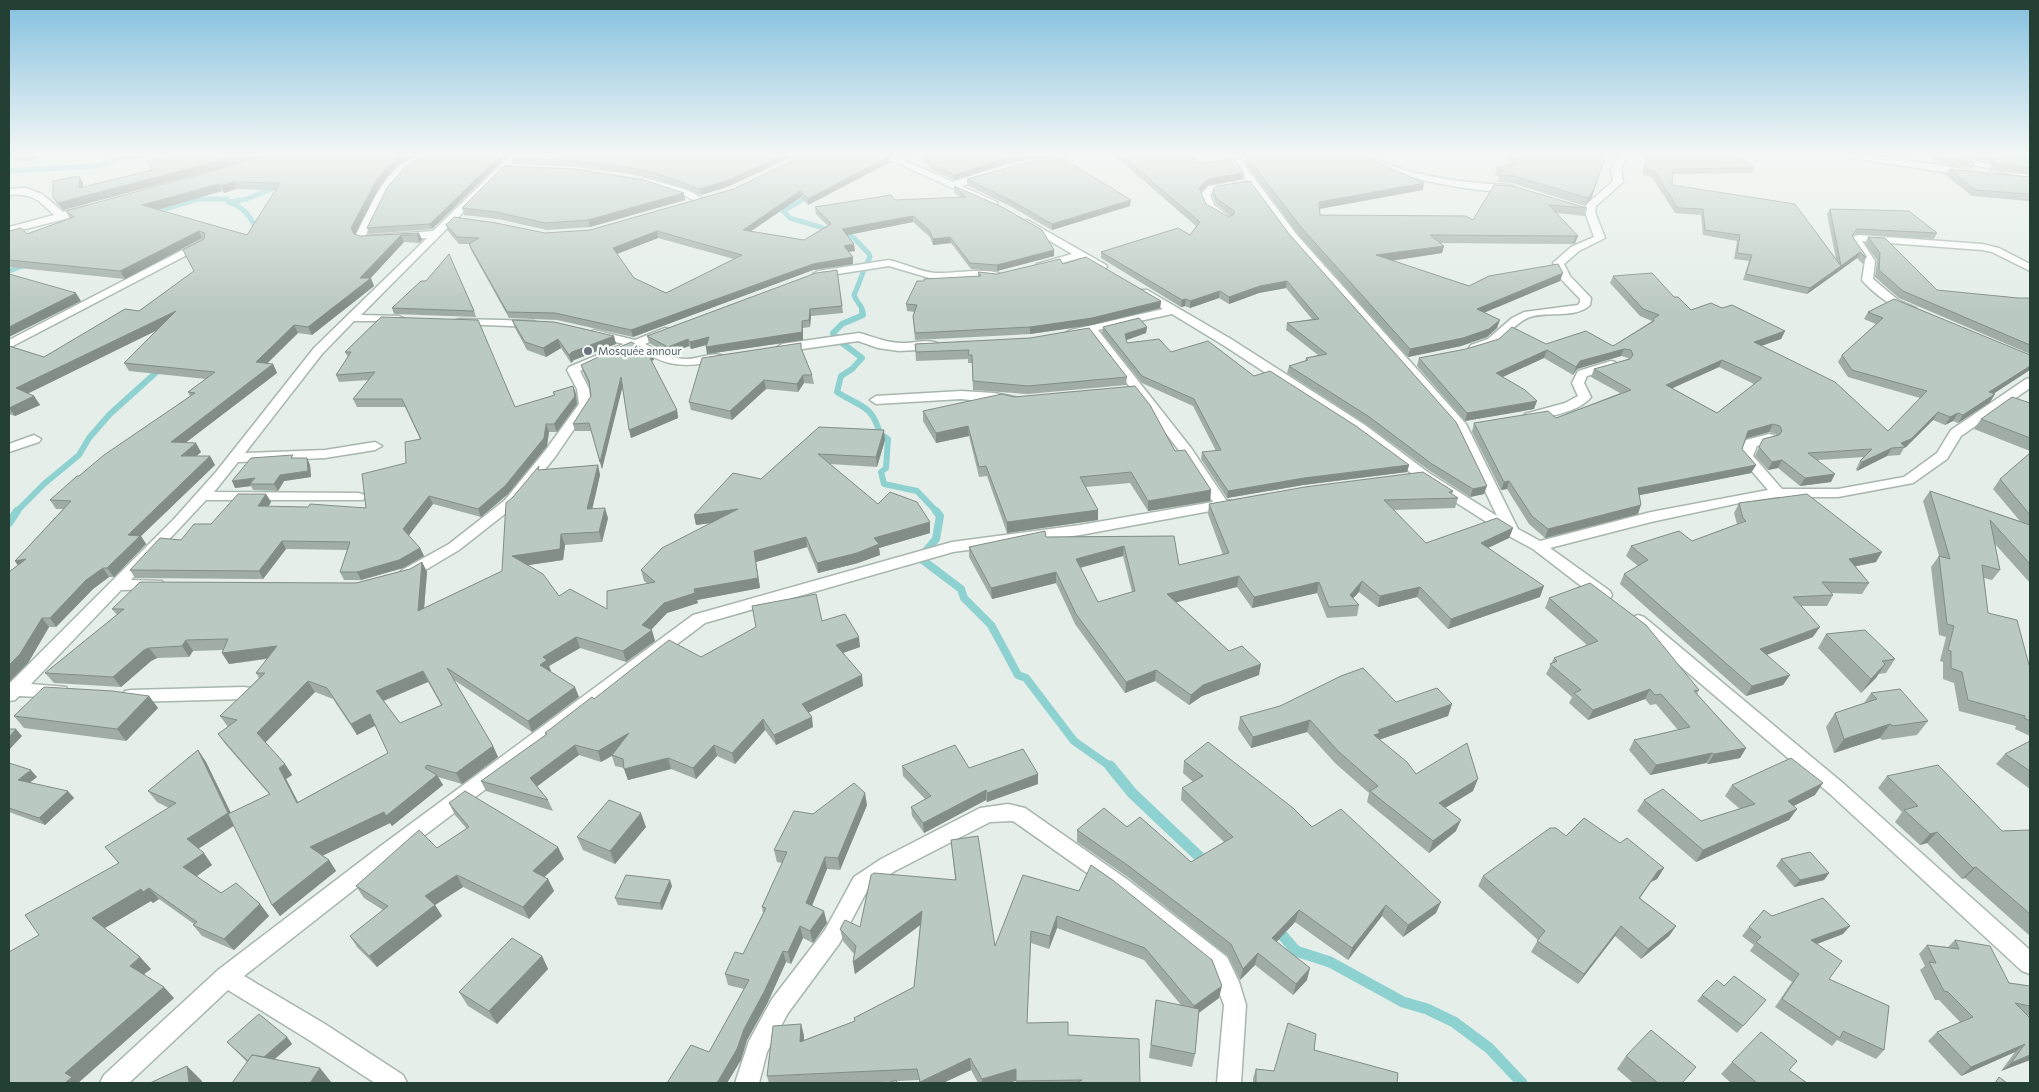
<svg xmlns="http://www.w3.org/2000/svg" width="2039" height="1092" viewBox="0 0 2039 1092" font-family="Commissioner,sans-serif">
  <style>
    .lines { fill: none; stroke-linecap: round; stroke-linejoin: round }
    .stream-far3 { stroke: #8ed1d1; stroke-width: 5 }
    .stream-far2 { stroke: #8ed1d1; stroke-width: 6 }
    .stream-far1 { stroke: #8ed1d1; stroke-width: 8 }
    .stream { stroke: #8ed1d1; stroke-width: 11 }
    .street-casing { stroke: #a7b6ae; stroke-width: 3 }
    .street { fill: #fff; fill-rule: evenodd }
    .wall { fill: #a0ada6; fill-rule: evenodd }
    .shaded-wall { fill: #828d87 }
    .building { fill: #bac9c1; stroke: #828d87; fill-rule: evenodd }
    .worship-dot { fill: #6b7280; stroke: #f6faf7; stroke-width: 2 }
    .labels { text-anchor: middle; stroke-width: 5; stroke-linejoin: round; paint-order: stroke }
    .far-worship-label { font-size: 11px; fill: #5b616d; stroke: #f6faf7; text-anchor: start }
  </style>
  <rect width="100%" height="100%" fill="#e5eee8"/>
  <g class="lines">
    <g class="stream-far3">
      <polyline points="9,171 98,166 123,158 144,155"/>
      <path d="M807,194V197L783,211L790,218L853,237L869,254L870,257C863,270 860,282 854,295C856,302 862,305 863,312"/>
      <polyline points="230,202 246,199 272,189 271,186 274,183"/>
      <path d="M152,213L198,199H227L228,202C243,206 252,217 257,232"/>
      <polyline points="9,271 28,264"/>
    </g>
    <g class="stream-far2">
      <path d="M862,311L863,315L842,324L833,333L838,340L862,358L852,369L841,376L837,392C860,407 872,404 880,434L888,439L886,468L881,472L884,484L917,491L937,512"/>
      <polyline points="16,512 44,484 79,455 89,438 110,414 161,368"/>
    </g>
    <g class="stream-far1">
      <polyline points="936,511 940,516 936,539 920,558 961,589 964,598 991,625 1018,675 1026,678 1074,741 1111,767"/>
      <polyline points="9,523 17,511"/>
    </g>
    <g class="stream">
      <polyline points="1110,766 1132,793 1206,863"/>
      <polyline points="1277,929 1296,951 1330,962 1403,1002 1427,1009 1454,1022 1489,1048 1522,1083"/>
    </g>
    <g class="street-casing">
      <g id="street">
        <path d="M422,155H476L472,158C457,158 441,156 426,160C399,166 374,211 366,236L433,231L511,155H520L361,315L399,316L405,319L403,321H354L322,354L245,453L325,450L375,442L382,446L375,450L325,458L238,462L214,492L358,493L363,494L365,497L363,500H206L131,580L162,581L164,585L162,589L121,590L31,684L66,687L69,692L66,697L60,698L19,696L15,700L9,701V684L174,519L216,472L314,348L427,238L363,242L359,241L356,235C371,206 386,163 422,155Z"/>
        <path d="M880,155H892L953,182C986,170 1035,155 1069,155L961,186L997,202V206L994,207Z"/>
        <polygon points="1228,155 1237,155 1297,235 1466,424 1518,529 1540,541 1651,512 1768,490 1739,456 1746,440 1769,434 1774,435 1776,438 1774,441 1757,446 1753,456 1782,489 1838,489 1904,477 1937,453 1951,430 2026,379 2030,378 2030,388 1961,436 1947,459 1913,483 1838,497 1778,497 1744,502 1651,522 1550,548 1610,591 1612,595 1610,599 1604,600 1598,599 1533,549 1507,535 1419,479 1355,431 1223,345 1172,314 1098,330 1191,448 1226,500 1232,501 1234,504 1232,507 1080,535 953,552 705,623 392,860 244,976 325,1024 403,1075 407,1083 375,1083 309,1040 228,990 129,1083 100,1083 104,1075 218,970 378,848 693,615 952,542 1080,525 1213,502 1181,453 1088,333 1071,336 1065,333 1071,330 1163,309 1139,294 1137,292 1139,290 1147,290 1231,339 1365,425 1429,473 1497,516 1455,428 1289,239"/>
        <path d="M1348,155C1369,155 1390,166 1411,172C1444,180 1477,184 1511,185L1516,188C1500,201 1364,170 1348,155Z"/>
        <path d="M1619,155H1627L1621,170L1623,182L1596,206L1595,212L1605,238L1579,251L1564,264L1570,276L1591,298L1590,305C1576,319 1548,311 1530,317C1509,324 1496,357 1471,351L1469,348L1471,345L1488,339L1512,318L1524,312L1578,305L1580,302V299L1561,279L1553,263L1571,247L1594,237L1585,212L1586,205L1613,181L1611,170Z"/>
        <polygon points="1849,155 1871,155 1969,170 1974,173 1969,176 1853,158"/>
        <polygon points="1934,155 1950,155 2030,173 2030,179"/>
        <polygon points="645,178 688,190 705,200 703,202 697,202 682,194 642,183 642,179"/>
        <polygon points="1232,182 1237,185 1235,187 1215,190 1210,195 1214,205 1231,218 1226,221 1207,209 1200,195 1209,186"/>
        <path d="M26,188L42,194L63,212L87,206L92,209L65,219L9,233V227L54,215C38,199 32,193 9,195V189Z"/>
        <polygon points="1027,220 1106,265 1107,267 1102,270 1080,258 1041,269 1037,268 1036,266 1037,264 1072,254 1023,225 1022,223"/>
        <path d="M1859,235L1982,244L1999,248L2030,264V271L1992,252L1982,250L1862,241L1875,261L1873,279L1898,300L1916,308L1914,310C1898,314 1871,291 1862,280L1865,261L1851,242L1855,236Z"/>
        <polygon points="202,240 206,241 207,243 206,245 9,348 9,340"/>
        <path d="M889,260C904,263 920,272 935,273C950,274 994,266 1004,276L999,279L974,277L933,279L889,266L818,277L813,274L818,271Z"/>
        <polygon points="460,319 534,321 540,324 534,327 456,324 454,322 456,320"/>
        <path d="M665,328L669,329L671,331L669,333L645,344C657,350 670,359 685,359C696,360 718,349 726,358C721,363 714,362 707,363C674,368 664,363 635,348L580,371L589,389L591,404L555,457L515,506L459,550L412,578H402L399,574L402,570L449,544L505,500L545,451L579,404L577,389L567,370L569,367L624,344L590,336L588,334L590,332L594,330L635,340Z"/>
        <path d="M859,333C875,337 889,344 905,343C915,343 933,338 940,345L934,349L899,351L878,348L858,341L782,352L776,348L782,344Z"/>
        <path d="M1611,361L1615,362L1617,365L1615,368L1587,376L1584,383L1591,397C1579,412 1553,415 1535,420L1530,421L1524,417L1525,414L1565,403L1578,396L1572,383L1578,371Z"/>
        <polygon points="961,391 994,393 1015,397 1017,400 1011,404 961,399 876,404 870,400 876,396"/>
        <polygon points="34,435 41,439 39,442 9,452 9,444"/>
        <polygon points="1638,615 1644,617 1844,784 2030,950 2030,974 2022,971 1830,794 1632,625 1630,621 1632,617"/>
        <polygon points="244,687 250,688 253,693 250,698 244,699 131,702 125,701 122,696 125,691 131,690"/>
        <polygon points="1008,804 1025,808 1128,880 1227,957 1239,982 1246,1005 1241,1083 1217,1083 1224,1005 1211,971 1114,892 1013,821 990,822 895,871 868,889 839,944 788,1013 767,1052 759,1083 735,1083 749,1041 772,999 825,930 854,877 881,859 980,808"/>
      </g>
    </g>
    <use href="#street" class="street"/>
  </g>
  <g class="wall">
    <polygon points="9,155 42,155 32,161 9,160"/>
    <polygon points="269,155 63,210 57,204 53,197 79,176 83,183 83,187"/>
    <path d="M270,155L409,158L397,165L380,186L355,235L360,236L419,233L422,240L419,243L404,242L370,278L374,286L312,335L298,333L267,364H273L277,373L185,443L201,452L196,456H210L215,465L141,536L146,544L114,577H109L93,589L56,627H49L28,663L9,682V572L18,565L15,561L63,509H56L50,500L79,476L190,396L188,392L206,379L129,371L124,363L157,330L27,393L34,396L40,405L15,416L9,414V346L44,357L139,311L194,271L204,239L202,238L125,279L9,267V231L27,234L70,219L66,211ZM236,189L276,190L247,235L157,210L222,191L224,193Z"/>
    <path d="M515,155H888L890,156V162L808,205L801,197L751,231L804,240L828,226L816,214L815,207L895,200L960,197L954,192V186L1054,256L997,271L971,269L951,243L933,245L930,237L913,222L847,235L855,251L849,252L853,264L813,270L633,337L557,320L509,318L471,250L469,244H459L448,231L446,225L545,233L590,230L734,189L799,158L792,157L727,187L701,195L659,180L631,174L578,167L514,164L512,158ZM658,238L734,259L666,293L634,278L617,254Z"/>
    <polygon points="922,155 1046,155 1011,162 954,180 933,171 924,162"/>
    <polygon points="1114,155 1192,155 1198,163 1244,173 1243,179 1208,185 1201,192 1206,204 1229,217 1231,216 1216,204 1212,195 1213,189 1289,234 1484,494 1470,497 1430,471 1366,424 1287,373 1289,366 1305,361 1306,358 1318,355 1286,330 1287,323 1312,319 1286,288 1259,293 1229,304 1219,298 1190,308 1185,306 1181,307 1101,258 1101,252 1190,235 1196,226"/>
    <polygon points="1243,155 1361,155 1423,190 1320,209 1320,215 1473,220 1494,185 1587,208 1585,216 1556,213 1578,236 1575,243 1573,244 1440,243 1444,246 1442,253 1392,261 1469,286 1560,281 1484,312 1497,328 1487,337 1461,346 1408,357 1298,234 1246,164 1246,159"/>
    <polygon points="1505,155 1606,155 1592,197 1585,206 1512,183 1497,182 1499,177 1495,175 1497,167 1510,165 1505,157"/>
    <polygon points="1645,155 1737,155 1754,168 1752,173 1673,174 1672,185 1836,259 1827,214 1830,209 1937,233 1934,239 1855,234 1852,237 1866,258 1863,264 1857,258 1807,294 1743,280 1749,261 1734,259 1737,241 1703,235 1701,215 1675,213 1652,177 1643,175"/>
    <polygon points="1929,155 1952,155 1975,162 1972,168 1934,164 1935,161"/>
    <polygon points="1956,155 2030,155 2030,175 1989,170 1991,166 1991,165"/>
    <polygon points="503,160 432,229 369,234 367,228"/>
    <polygon points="1949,169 2030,177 2030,202 2028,201 1972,196 1946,175"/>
    <polygon points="967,179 1130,206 1052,230 1010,206 967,185"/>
    <polygon points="684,193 685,200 590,227 547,230 498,219 464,215 462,208"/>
    <polygon points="1868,237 1937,290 2018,298 2030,298 2030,354 1899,298 1875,277 1877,260 1865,244"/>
    <polygon points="1063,264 1161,301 1160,308 1092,325 1030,334 915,340 913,316 915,312 907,311 906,304 924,281 978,276 978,272 997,274"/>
    <polygon points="837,270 843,313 811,316 810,327 803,328 803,340 707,354 706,345 691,349 689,346 669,354 649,343 647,336"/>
    <path d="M1613,276L1674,297L1691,310L1722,308L1785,331L1781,339L1761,346L1888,431L1920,398L1848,377L1838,362L1842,355L1876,324L1864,319L1868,312L1894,299L1995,394L1990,402L1958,423L1953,421L1945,425L1933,420L1906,447L1904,448L1900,455L1887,456L1857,471L1856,469L1860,461L1864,457L1818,460L1831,482L1800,486L1778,468L1768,470L1755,456L1763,439L1776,435V434L1769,432L1745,439L1742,449L1756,465L1751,473L1640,495L1638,514L1545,538L1529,524L1507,489L1501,490L1472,432L1474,423L1556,418L1620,393L1591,377L1594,369L1628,359V358L1621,356L1577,369L1573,375L1544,358L1502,377L1534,409L1465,421L1417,366L1419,358L1546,344L1613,346L1652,321L1640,316L1610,283ZM1719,367L1754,384L1717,413L1672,388Z"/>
    <polygon points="392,308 474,311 476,317 394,314"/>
    <polygon points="381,317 515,407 554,395 553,392 573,386 576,394 577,404 557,432 549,432 547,446 508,494 481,517 433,504 408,535 420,548 424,556 403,568 361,580 344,580 340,572 347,550 286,549 263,579 135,578 130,570 181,540 211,524 266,494 271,502 268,507 366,508 406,463 420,439 405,407 357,407 353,399 368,380 339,382 336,375 348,357 345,352"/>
    <polygon points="512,320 614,336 616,344 574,360 571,363 561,348 546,357 527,350 515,328"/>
    <polygon points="1103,327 1147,327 1146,333 1126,340 1127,343 1171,352 1254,376 1409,465 1407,472 1303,485 1227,498 1201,459 1202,452 1216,451 1193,406 1142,383 1102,333"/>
    <polygon points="1030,338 1127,377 1126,385 1028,394 973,390 972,363 968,363 968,359 916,361 915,344"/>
    <polygon points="802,352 812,375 814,384 804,383 798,392 766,389 732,420 691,410 689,402"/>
    <polygon points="652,353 654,360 651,361 677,410 678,418 631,438 622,386 602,469 591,431 575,431 573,424 591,396 589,385 583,372 581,365"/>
    <polygon points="2030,403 2030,451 1974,429 1981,419"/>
    <polygon points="923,411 1175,451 1211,490 1210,501 1148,511 1130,483 1086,487 1098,510 1098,520 1007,533 987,476 979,477 969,436 936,443 923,421"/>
    <path d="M819,427L885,440L877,467L830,464L878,504L930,533L879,548L880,555L858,563L818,573L807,547L756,562L760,588L697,600L698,603L667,613L651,630L655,641L626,662L580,648L549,666L551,671V672L579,697L532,732L454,680L493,746L498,757L462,784L438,777L443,785L392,826L390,823L322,855L329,860L336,871L280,916L272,905L234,826L198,849L212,865L196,876L221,893L260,904L269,916L234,950L202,936L193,925L194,924L159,899L153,903L151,901L105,928L140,957L151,969L144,974L174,998L78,1083H9L39,935L119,863L169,808L157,802L148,791L198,750L206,762L231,813L269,794L226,745L218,734L228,727L220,716L259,678L256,673L267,659L229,664L222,653L223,650L193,651L189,657L157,658L151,661L121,687L54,683L45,673L117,615L112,609L356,583L410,569L422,562L427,572L424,608L502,571L513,497L540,470L598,465L600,475L592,509L608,518L602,542L565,545L563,560L527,565L559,596L607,609L648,584L644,581L641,570L711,523L696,525L694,515L761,479ZM428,682L441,705L400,723L384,701ZM315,692L333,699L357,735L375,726L388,753L298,802L286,779L292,775L285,764L265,742Z"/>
    <polygon points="2030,453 2030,583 1995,544 2000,570 1992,580 1984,578 1988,613 2030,666 2030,736 2015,729 2016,726 1959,711 1954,683 1943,679 1943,662 1940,661 1946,637 1939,635 1931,567 1939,556 1923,501 1930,491 2020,521 1993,489 2000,479"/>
    <polygon points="295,458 307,458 310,465 311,477 284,481 278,491 253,490 251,486 235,488"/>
    <path d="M1453,491L1452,494L1458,498L1455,508L1394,510L1426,543L1513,528L1509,538L1488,548L1540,597L1448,629L1417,597L1378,607L1359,592L1353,598L1359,605L1357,616L1327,618L1317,593L1252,608L1237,587L1176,602L1229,651L1259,675L1202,696L1189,705L1155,681L1125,693L1075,624L1056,583L992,599L969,557V547L1046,537L1174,536L1179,565L1223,555L1208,514L1209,504ZM1123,556L1132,592L1098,602L1080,568Z"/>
    <polygon points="1739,503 1876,562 1855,566 1869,583 1862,594 1831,593 1833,595 1827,606 1802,606 1813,637 1766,655 1790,675 1783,685 1746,696 1620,584 1624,574 1638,566 1626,556 1631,546 1692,541 1737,524 1734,513"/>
    <polygon points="1549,598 1699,690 1697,694 1746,748 1740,758 1708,764 1706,763 1650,775 1629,750 1634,740 1678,730 1656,704 1650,705 1645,699 1588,720 1569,703 1572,697 1546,674 1554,658 1587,645 1545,608"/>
    <polygon points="822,621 860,647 843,653 863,686 808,712 813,727 776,745 765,730 735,764 717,756 696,779 671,769 628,780 624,768 615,766 612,756 601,762 579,755 537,786 548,800 553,811 486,791 481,781 546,735 545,733 594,699 701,657"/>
    <polygon points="1826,634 1895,659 1886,673 1878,674 1861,693 1818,648"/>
    <polygon points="1871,693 1928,721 1917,735 1882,740 1880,738 1834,753 1826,727 1835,713 1864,703"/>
    <polygon points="149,696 158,708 126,741 24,728 14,716"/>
    <polygon points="1396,702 1452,704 1448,716 1379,740 1416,774 1473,791 1445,808 1456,831 1429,853 1367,802 1369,793 1335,763 1307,732 1251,748 1238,729 1240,717"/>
    <polygon points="2030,741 2030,789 1996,764 2005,754"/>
    <polygon points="1184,761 1312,827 1436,913 1403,937 1382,916 1348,960 1295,922 1276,942 1307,980 1293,995 1255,965 1240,980 1228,956 1129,878 1077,842 1077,830 1127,827 1191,862 1224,842 1181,800 1182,788 1193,782 1183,773"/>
    <polygon points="9,763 37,777 30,782 74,798 45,825 9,812"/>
    <polygon points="902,766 969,768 1038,774 1038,784 987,802 986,800 924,833 912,816 911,807 925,799 903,776"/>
    <polygon points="1887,776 2002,831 2030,830 2030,936 1965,878 1962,879 1927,843 1920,845 1895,822 1902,812 1878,788"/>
    <polygon points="1732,785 1815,795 1793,806 1797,809 1789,820 1696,862 1637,811 1644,800 1701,821 1740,809 1725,796"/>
    <polygon points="449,803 564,859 544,877 548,879 554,891 529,919 463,887 435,905 442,916 377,967 357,947 350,936 383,910 364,898 356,886 437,848 467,829 455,815"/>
    <polygon points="867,805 840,870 827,869 812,906 827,923 813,943 803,938 791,964 786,962 767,1004 747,1040 741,1060 727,1083 667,1083 709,1052 744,989 728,985 725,974 743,954 763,913 762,907 782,863 777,862 774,850 813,814"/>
    <polygon points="646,827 615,864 583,850 577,837"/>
    <polygon points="1566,836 1620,843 1664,868 1657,879 1651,882 1640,898 1676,926 1669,936 1641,959 1615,936 1578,984 1531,952 1538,940 1478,886 1483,876"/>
    <polygon points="951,840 995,946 1079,891 1219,998 1199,1013 1195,1054 1192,1067 1149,1058 1156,1000 1181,1005 1144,960 1057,928 1049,949 1031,943 1027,1023 1068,1035 1140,1083 1016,1083 1016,1081 1007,1083 978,1083 971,1070 943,1083 919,1083 919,1080 863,1083 769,1083 767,1076 801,1024 804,1036 804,1040 855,1021 854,1018 914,987 920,925 855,974 853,962 854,954 843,941 840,929 860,927 955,879"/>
    <polygon points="1781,859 1829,873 1824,880 1794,887 1776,866"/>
    <polygon points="672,886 662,910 618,905 615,898"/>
    <polygon points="1772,916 1843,934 1816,944 1829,979 1884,1050 1876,1059 1837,1040 1832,1046 1775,1007 1792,982 1750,951 1754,945 1742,936 1749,927"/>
    <polygon points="1955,940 2009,983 2030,986 2030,1016 2027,1015 2030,1018 2030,1060 2001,1071 2015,1052 1961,1076 1928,1041 1937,1032 1960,1022 1939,1000 1935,1000 1920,970 1925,966 1919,954 1927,945 1948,947"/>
    <polygon points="542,956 548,969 497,1024 468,1006 459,992"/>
    <polygon points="1724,986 1766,1000 1737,1033 1697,1001 1702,995"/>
    <polygon points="287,1037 292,1044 274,1059 332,1083 232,1083 247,1062 227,1042"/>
    <polygon points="1314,1050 1397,1083 1253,1083 1253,1078 1256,1069 1274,1071"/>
    <polygon points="1626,1056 1683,1083 1633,1083 1617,1069"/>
    <polygon points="1732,1062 1789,1070 1807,1083 1731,1083 1721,1074"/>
  </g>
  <g class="shaded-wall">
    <polygon points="28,155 42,155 32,161"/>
    <polygon points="241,155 269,155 63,210 58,203"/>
    <polygon points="400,155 417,155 409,158 397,165 380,186 354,236 351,228 377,179 395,159"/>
    <polygon points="501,155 503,160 432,229 430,224"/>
    <polygon points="784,155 792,155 792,157 727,187 701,195 700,189"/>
    <polygon points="1020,155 1046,155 1011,162 954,180 954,175 1011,157"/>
    <polygon points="890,156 890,162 808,205 808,199"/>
    <polygon points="1244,173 1243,179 1208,185 1198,195 1199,188 1208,179"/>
    <polygon points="79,176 83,183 83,195 79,188"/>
    <polygon points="233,182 236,189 224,193 221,186"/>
    <polygon points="1424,183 1423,190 1318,209 1319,202"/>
    <polygon points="219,184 222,191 146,213 142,205"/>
    <polygon points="1594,189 1592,197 1585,206 1588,198"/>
    <polygon points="800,191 801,197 744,236 743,230"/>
    <polygon points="684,193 685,200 590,227 588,220"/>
    <polygon points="1131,200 1130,206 1052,230 1052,224"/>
    <polygon points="913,216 913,222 843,236 842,229"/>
    <polygon points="199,231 202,238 125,279 120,271"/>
    <polygon points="657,231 658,238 614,255 613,248"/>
    <polygon points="419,233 422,240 419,243 417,235"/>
    <polygon points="401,235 404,242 369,280 371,278 374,286 312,335 308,327 360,278"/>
    <polygon points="1576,236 1578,236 1575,243 1573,244"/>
    <polygon points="950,237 951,243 933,245 933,239"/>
    <polygon points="854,244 855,251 845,252 844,246"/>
    <polygon points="1444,246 1442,253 1374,263 1376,255"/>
    <polygon points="1054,250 1054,256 997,271 997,265"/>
    <polygon points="1860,252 1857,258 1838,272 1841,266"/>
    <polygon points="853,257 853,264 813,270 633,337 631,330 813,264"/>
    <polygon points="1841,266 1838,272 1807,294 1810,288"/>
    <polygon points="1563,273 1560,281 1474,317 1477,309"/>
    <polygon points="1287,281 1286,288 1259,293 1229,304 1229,297 1260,286"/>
    <polygon points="1220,291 1219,298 1190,308 1190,301"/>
    <polygon points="76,293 81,301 9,337 9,327"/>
    <polygon points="1186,299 1185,306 1181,307 1182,300"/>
    <polygon points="1161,301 1160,308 1092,325 1030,334 1030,327"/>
    <polygon points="810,309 811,316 810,327 809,320"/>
    <polygon points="176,311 180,319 21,397 16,388"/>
    <polygon points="1500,320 1497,328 1487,337 1461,346 1408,357 1410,349"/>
    <polygon points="802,321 803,328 803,340 707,354 706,347"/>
    <polygon points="294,325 298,333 260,370 256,362"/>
    <polygon points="1147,327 1146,333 1124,341 1125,334"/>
    <polygon points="1785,331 1781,339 1750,350 1754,342"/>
    <polygon points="614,336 616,344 574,360 571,363 569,355 572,352"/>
    <polygon points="709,337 710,344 691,349 690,342"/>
    <polygon points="558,339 561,348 546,357 543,348"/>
    <polygon points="688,339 689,346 669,354 668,347"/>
    <polygon points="1624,349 1621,356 1577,369 1573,375 1576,367 1580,361"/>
    <polygon points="1547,350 1544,358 1494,381 1496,373"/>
    <polygon points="652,353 654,360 649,361 648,354"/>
    <polygon points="1722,360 1719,367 1662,393 1666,385"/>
    <polygon points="273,364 277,373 176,450 171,442"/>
    <polygon points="2030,366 2030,370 1984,400 1989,392"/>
    <polygon points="803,375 804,383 798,392 797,384"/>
    <polygon points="621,377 623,385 602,469 600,462"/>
    <polygon points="764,380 766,389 732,420 730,411"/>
    <polygon points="573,386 576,394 577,404 557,432 554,424"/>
    <polygon points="1995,394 1990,402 1958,423 1963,415"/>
    <polygon points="34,396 40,405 15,416 9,408"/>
    <polygon points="1537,401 1534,409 1465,421 1467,413"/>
    <polygon points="677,410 678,418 631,438 629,430"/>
    <polygon points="1938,412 1933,420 1906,447 1904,448 1905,447 1901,443"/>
    <polygon points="1958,413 1953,421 1945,425 1950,417"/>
    <polygon points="546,424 549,432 547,446 508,494 481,517 478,509"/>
    <polygon points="1773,424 1769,432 1744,439 1748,431"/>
    <polygon points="968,426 969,436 936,443 936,433"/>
    <polygon points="884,430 885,440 877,467 876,457"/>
    <polygon points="196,443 201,452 186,465 181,456"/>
    <polygon points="1892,448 1887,456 1857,471 1862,462"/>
    <polygon points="210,456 215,465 141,536 146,544 114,577 107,568 128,535"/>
    <polygon points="307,458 310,465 311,477 284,481 278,491 274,484 280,475"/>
    <polygon points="1782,460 1778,468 1768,470 1772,462"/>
    <polygon points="598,465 600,475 590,519 587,509"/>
    <polygon points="1409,465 1407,472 1303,485 1227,498 1228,491 1304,478"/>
    <polygon points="1756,465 1751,473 1635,496 1638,488"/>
    <polygon points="1835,474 1831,482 1800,486 1805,478"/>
    <polygon points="255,478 250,484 251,486 235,488 232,481"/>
    <polygon points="1509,481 1507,489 1501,490 1504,482"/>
    <polygon points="1487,486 1484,494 1470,497 1473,489"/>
    <polygon points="1211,490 1210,501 1148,511 1148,501"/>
    <polygon points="266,494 271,502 263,515 258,506"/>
    <polygon points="429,496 433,504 407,538 403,529"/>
    <polygon points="1641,505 1638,514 1545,538 1548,529"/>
    <polygon points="605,508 608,518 602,542 599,532"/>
    <polygon points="738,509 740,519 696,525 694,515"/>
    <polygon points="1098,510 1098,520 1007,533 1007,522"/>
    <polygon points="930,522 930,533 879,548 880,555 858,563 818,573 817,563 874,538"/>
    <polygon points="1513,528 1509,538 1477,553 1481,543"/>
    <polygon points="561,534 565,545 563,560 516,567 512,556"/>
    <polygon points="806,537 807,547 756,562 760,588 697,600 698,603 667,613 648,633 652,630 655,641 626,662 623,651 642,625 664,603 754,551"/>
    <polygon points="282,541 286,549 263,579 259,571"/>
    <polygon points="1124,546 1123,556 1075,569 1076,559"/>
    <polygon points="420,548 424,556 403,568 361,580 357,572"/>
    <polygon points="1882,552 1876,562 1843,569 1849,559"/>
    <polygon points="26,559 21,570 15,561"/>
    <polygon points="422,562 427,572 423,621 418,611"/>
    <polygon points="103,568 109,577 93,589 56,627 50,618 86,580"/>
    <polygon points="1056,572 1056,583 992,599 991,588"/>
    <polygon points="1239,576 1237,587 1166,605 1167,594"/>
    <polygon points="1362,581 1359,592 1347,605 1350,595"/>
    <polygon points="1319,582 1317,593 1252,608 1254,597"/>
    <polygon points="1544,586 1540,597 1448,629 1451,619"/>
    <polygon points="1420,587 1417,597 1378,607 1380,596"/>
    <polygon points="42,618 49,627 28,663 9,682 9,665"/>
    <polygon points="1820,627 1813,637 1753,660 1760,649"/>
    <polygon points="576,637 580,648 549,666 551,671 544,676 540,665 543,657"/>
    <polygon points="859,637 860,647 837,655 836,645"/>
    <polygon points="186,640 193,651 189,657 182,646"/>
    <polygon points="277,646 283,656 229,664 222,653"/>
    <polygon points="149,648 157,658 151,661 121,687 113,677 144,650"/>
    <polygon points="1261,664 1259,675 1202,696 1189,705 1191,695 1203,685"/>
    <polygon points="1885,664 1876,678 1861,693 1871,679"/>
    <polygon points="1156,670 1155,681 1125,693 1126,682"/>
    <polygon points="423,671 428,682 382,701 376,691"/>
    <polygon points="862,675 863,686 804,715 802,704"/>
    <polygon points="1790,675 1783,685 1746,696 1752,686"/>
    <polygon points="308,681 315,692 264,744 257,733"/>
    <polygon points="575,687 579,697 532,732 528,721"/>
    <polygon points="1650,689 1645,699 1588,720 1593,710"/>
    <polygon points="149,696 158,708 126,741 117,729"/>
    <polygon points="1452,704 1448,716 1378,740 1374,735 1378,730"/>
    <polygon points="370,714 376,725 357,735 351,724"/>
    <polygon points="812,717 813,727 776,745 774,735"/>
    <polygon points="763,719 765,730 735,764 732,753"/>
    <polygon points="1310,720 1307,732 1251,748 1253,737"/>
    <polygon points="1890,724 1880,738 1834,753 1844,739"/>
    <polygon points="16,729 22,736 9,750 9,737"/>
    <polygon points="629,733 632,744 601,762 598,751"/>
    <polygon points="575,745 579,755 535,788 530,778"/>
    <polygon points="714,745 717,756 696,779 693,768"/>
    <polygon points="493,746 498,757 462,784 456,773"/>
    <polygon points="1746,748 1740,758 1708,764 1714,754"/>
    <polygon points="198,750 206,762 236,824 196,850 187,839"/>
    <polygon points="1712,753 1706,763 1650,775 1656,765"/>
    <polygon points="668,758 671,769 628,780 624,769"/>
    <polygon points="285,764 292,775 286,779 304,814 297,803 279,768"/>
    <polygon points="31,770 37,777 24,787 18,780"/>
    <polygon points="1038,774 1038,784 987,802 987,793"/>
    <polygon points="437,775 443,785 392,826 390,823 318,858 310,847"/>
    <polygon points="1478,779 1473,791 1435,814 1439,803"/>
    <polygon points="1823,783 1815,795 1780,813 1788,801"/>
    <polygon points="986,790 986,800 924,833 923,823"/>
    <polygon points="68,791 74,798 45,825 39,818"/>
    <polygon points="865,793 867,805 840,870 838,858"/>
    <polygon points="1797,809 1789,820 1696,862 1703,850"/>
    <polygon points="641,813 646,827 615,864 610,851"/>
    <polygon points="1461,820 1456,831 1429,853 1433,841"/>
    <polygon points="1937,832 1927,843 1920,845 1930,834"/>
    <polygon points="558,847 564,859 538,883 533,871"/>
    <polygon points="204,853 212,865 193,879 183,867"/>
    <polygon points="825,857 827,869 808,915 806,903"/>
    <polygon points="329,860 336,871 280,916 272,905"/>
    <polygon points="1976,867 1965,878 1962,879 1973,868"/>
    <polygon points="1664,868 1657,879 1651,882 1633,908 1658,871"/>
    <polygon points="1829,873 1824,880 1794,887 1800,880"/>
    <polygon points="457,875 463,887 435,905 442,916 377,967 369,956 425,896"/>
    <polygon points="548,879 554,891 529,919 523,907"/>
    <polygon points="670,880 672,886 662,910 660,903"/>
    <polygon points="149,888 159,899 153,903 151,901 103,929 92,918 141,889"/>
    <polygon points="1441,902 1436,913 1403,937 1408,925"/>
    <polygon points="260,904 269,916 234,950 224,939"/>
    <polygon points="1386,905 1382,916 1348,960 1352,948"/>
    <polygon points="1299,910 1295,922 1269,950 1272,938"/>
    <polygon points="824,911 827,923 813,943 810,931"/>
    <polygon points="922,911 923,923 855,974 853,962"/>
    <polygon points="1057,916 1057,928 1049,949 1050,936"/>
    <polygon points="800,926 803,938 791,964 788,952"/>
    <polygon points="1621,926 1615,936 1578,984 1584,974"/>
    <polygon points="1676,926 1669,936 1641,959 1648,949"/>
    <polygon points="1850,926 1843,934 1804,949 1811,940"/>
    <polygon points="783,951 786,962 767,1004 747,1040 741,1060 727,1083 717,1083"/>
    <polygon points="1258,953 1255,965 1240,980 1243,969"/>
    <polygon points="542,956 548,969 497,1024 489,1011"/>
    <polygon points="140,957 151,969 140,977 130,966"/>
    <polygon points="1310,968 1307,980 1293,995 1296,984"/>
    <polygon points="1222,986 1219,998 1191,1018 1194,1006"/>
    <polygon points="164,987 174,998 78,1083 65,1083 65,1073"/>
    <polygon points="801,1024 804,1036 803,1053 800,1042"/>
    <polygon points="287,1037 292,1044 259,1073 253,1066"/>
    <polygon points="2025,1044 2015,1052 1961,1076 1971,1067"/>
    <polygon points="2030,1055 2030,1060 2001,1071 2011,1063"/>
    <polygon points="970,1058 971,1070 943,1083 920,1083 920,1082"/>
    <polygon points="187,1066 202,1081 202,1083 189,1083"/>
    <polygon points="320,1068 332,1083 310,1083"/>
    <polygon points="1016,1069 1016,1081 1007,1083 982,1083 982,1079"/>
  </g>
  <g class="building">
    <polygon points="171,155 241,155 58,203 53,197 53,181 79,176 79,188 152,170 147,161"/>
    <path d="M270,155H400L395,159L377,179L351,228L354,234L360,236L419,233L417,235H401L360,278H371L308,327L294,325L256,362L273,364L171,442L196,443L181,456H210L128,535L140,536L107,568H103L86,580L50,618H42L20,654L9,665V572L26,559L15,561L71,501L50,500L77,476H79L104,455L195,393L188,392L215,372L124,363L176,311L16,388L34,396L9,408V346L44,357L125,309L139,311L194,271L183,250L204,239L205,233L199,231L120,271L9,260V231L21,228L27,234L74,217L66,211ZM233,182L280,183L247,235L142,205L219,184L221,186Z"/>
    <polygon points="430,155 501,155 430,224 367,228 387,188 404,168 413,161 422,157"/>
    <polygon points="515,155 784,155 726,181 700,189 658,174 630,168 577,161 512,158"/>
    <path d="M800,155H888L890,156L808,199L800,191L743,230L804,240L831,224L815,207L891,195L895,200L966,197L954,186L1002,207L1042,230L1054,250L997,265L970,263L950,237L933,239L929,230L913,216L842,229L854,244L844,246L853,257L813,264L631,330L555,313L507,312L469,244L479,238L457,237L446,225L454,217L496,223L545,233L590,230L734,189L800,157ZM657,231L742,255L666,293L634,278L613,248Z"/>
    <polygon points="923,155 1020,155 1011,157 954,175 933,166 924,157"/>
    <polygon points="1054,155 1057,155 1131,200 1052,224 1010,200 967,179"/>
    <polygon points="1121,155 1192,155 1198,163 1234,159 1244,173 1208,179 1199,188 1206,204 1229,217 1234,214 1234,211 1216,198 1213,189 1217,186 1250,181 1289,234 1456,422 1487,486 1473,489 1432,464 1368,416 1289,366 1308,360 1306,358 1327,354 1287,323 1319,319 1287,281 1260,286 1229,297 1220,291 1190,301 1186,299 1182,300 1101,252 1178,228 1190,235 1200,222"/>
    <polygon points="1250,155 1361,155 1424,183 1319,202 1320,215 1466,216 1473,220 1494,185 1512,186 1587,208 1549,205 1578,236 1576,236 1430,235 1444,246 1376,255 1469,286 1489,276 1558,264 1563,273 1477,309 1500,320 1489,329 1463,338 1410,349 1300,226 1247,157 1251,156"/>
    <polygon points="1510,155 1606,155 1594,189 1588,198 1514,176 1499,175 1504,171 1497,167 1517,164"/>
    <polygon points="1646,155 1737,155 1754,168 1673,169 1672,185 1795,204 1841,266 1810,288 1746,274 1752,255 1737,253 1740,235 1705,230 1703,209 1678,208 1654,171 1645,169"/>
    <polygon points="1938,155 1952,155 1975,162 1937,158 1939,156"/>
    <polygon points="1981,155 2030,155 2030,168 1992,163 1995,161 1994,159"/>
    <polygon points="504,166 574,169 644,180 684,193 588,220 545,223 496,212 462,208"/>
    <polygon points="1949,169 2030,177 2030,194 1976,190"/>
    <polygon points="1830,209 1909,211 1937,233 1857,229 1852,236 1866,256 1866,258 1860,252 1841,266"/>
    <polygon points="1868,237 1885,238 1937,290 2018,298 2030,298 2030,345 1903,291 1879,270 1880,253"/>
    <polygon points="449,254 474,311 392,308 421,281 426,281"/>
    <polygon points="1086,257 1161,301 1092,318 1030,327 915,333 913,316 917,305 906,304 917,281 924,281 924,279 981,276 978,272 997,274 1060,259 1063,264"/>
    <polygon points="837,270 842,306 810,309 809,320 802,321 802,332 706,347 709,337 690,342 688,339 668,347 647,336 816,273"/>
    <path d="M1652,273L1674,297H1678L1691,310L1711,303L1722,308L1732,305L1785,331L1754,342L1835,382L1888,431L1927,391L1852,370L1842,355L1883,318L1868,312L1894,299L2030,355V366L1989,392L1995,394L1963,415L1958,413L1950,417L1938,412L1911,439L1901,443L1905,447L1892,448L1862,462L1860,461L1872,449L1808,453L1835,474L1805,478L1782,460L1772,462L1759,447L1763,439L1779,435L1782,431L1780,426L1773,424L1748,431L1742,449L1756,465L1638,488L1641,505L1548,529L1532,516L1509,481L1504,482L1474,423L1548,411L1556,418L1631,390L1594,369L1630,359L1633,355L1631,350L1624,349L1580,361L1576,367L1547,350L1496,373L1525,390L1537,401L1467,413L1419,358L1466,349L1499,339L1512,327L1546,344L1586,331L1613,346L1654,321L1653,319L1659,315L1643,309L1613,276ZM1722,360L1762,378L1717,413L1666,385Z"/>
    <polygon points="9,274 76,293 9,327"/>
    <polygon points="381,317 478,320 515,407 555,395 553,392 573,386 575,396 554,424 546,424 544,438 505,486 478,509 429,496 403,529 420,548 399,560 357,572 340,572 350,542 282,541 259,571 130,570 160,538 181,540 194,524 211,524 238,494 266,494 258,506 308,507 310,504 366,508 362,474 406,463 405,442 421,439 402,399 353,399 375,372 336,375 351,352 345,352"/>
    <polygon points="1139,318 1147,327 1125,334 1127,343 1159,339 1171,352 1208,341 1254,376 1270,371 1356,426 1409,465 1304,478 1228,491 1202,452 1221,450 1194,399 1142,376 1103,327"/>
    <polygon points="512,320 554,322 614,336 572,352 569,355 558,339 543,348 525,342"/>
    <polygon points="1089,328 1127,377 1028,386 973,381 972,355 968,355 969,350 916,352 915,344 1030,338"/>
    <polygon points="631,342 652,353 648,354 677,410 629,430 621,377 600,462 589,423 573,424 591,396 589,381 581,365"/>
    <polygon points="801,343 801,348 812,375 803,375 797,384 764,380 730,411 689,402 702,358"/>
    <polygon points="1135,386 1150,405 1175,451 1185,450 1211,490 1148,501 1131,472 1080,477 1098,510 1007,522 986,466 979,467 968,426 936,433 923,411 1002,394 1014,397"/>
    <polygon points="2012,397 2030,403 2030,438 1981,419"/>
    <path d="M819,427L884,430L876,457L818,454L878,504L890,492L917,502L930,522L874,538L879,544L857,553L817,563L806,537L754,551L758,578L694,589L695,593L664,603L642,625L652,630L623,651L576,637L543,657L547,660L540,665L575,687L528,721L447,668L493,746L456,773L427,765L425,768L437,775L386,816L384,812L310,847L329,860L272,905L228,814L270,794L218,734L237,720L220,716L265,673H256L277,646L222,653L228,639L186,640L182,646L149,648L144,650L113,677L45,673L124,609H112L140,582L356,583L410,569L422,562L418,611L502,571L506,503L513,497L539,466L538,470L598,465L587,509L605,508L599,532L561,534L560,549L512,556L543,574L559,596L570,589L607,609V591L655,582L641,570L662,548L738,509L694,515L733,473L761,479ZM423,671L442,705L400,723L376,691ZM308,681L327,688L351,724L370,714L388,753L297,803L279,768L285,764L257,733Z"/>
    <polygon points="2030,453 2030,515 2000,479"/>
    <polygon points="293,455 291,458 307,458 308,471 280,475 274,484 250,484 255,478 232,481 251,458"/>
    <path d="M1423,472L1453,491L1449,492L1458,498L1384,500L1426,543L1497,518L1513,528L1481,543L1544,586L1451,619L1420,587L1380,596L1362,581L1350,595L1359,605L1329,607L1319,582L1254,597L1239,576L1167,594L1229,651L1242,646L1261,664L1203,685L1191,695L1156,670L1126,682L1076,614L1056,572L991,588L969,547L1045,531L1046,537L1174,536L1179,565L1229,553L1209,504L1305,487ZM1124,546L1135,591L1098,602L1076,559Z"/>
    <polygon points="1930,491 2030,525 2030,564 1990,520 2000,570 1982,565 1988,613 2017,620 2029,665 2030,666 2030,721 2024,718 2025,716 1968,700 1962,672 1951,668 1951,651 1948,650 1954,626 1947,624 1939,556 1950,559"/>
    <polygon points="1807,494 1882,552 1849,559 1869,583 1822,582 1833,595 1793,597 1820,627 1760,649 1790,675 1752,686 1624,574 1648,560 1631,546 1679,531 1692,541 1746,521 1743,518 1739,503"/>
    <polygon points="1590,583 1646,625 1699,690 1694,691 1746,748 1714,754 1712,753 1656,765 1634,740 1690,727 1661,694 1655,695 1650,689 1593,710 1574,693 1581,690 1550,664 1557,661 1554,658 1598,641 1549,598"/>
    <polygon points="816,594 822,621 845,614 859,637 836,645 862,675 802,704 812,717 774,735 763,719 732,753 714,745 693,768 668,758 624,769 623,759 612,755 629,733 598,751 575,745 530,778 548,800 481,781 547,734 545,733 592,697 594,699 669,640 701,657 756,627 752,606"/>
    <polygon points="1865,630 1895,659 1882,661 1885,664 1871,679 1826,634"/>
    <polygon points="1363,668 1396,702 1437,688 1452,704 1378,730 1380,733 1374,735 1407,762 1416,774 1467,743 1478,779 1439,803 1461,820 1433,841 1370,791 1378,786 1338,751 1310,720 1253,737 1240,717 1280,706 1341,676"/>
    <polygon points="44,687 112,691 149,696 117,729 14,716"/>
    <polygon points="1900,689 1928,721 1893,726 1890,724 1844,739 1835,713 1877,699 1871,693"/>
    <polygon points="9,729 16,729 9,737"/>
    <polygon points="2030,741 2030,771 2005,754"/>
    <polygon points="1208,742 1293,808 1312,827 1341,809 1441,902 1408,925 1386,905 1352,948 1299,910 1272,938 1310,968 1296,984 1258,953 1243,969 1231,944 1130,867 1077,830 1104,808 1127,827 1140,817 1191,862 1233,837 1182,788 1203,776 1184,761"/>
    <polygon points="955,745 969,768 1023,749 1038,774 987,793 986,790 923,823 911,807 931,796 902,766"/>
    <polygon points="198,750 228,813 187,839 204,853 183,867 221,893 236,883 260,904 224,939 193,925 197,922 149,888 143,892 141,889 92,918 140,957 130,966 164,987 65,1073 72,1077 65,1083 9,1083 9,952 39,935 25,915 119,863 105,847 176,803 148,791"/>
    <polygon points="1791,758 1823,783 1788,801 1797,809 1703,850 1644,800 1663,789 1701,821 1755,804 1732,785"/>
    <polygon points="9,763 31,770 18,780 68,791 39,818 9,808"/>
    <polygon points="1938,765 2002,831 2030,830 2030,914 1976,867 1973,868 1937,832 1930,834 1904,810 1918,806 1887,776"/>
    <polygon points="854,783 865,793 838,858 825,857 806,903 824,911 810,931 800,926 788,952 783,951 764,992 744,1029 737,1049 717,1083 667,1083 691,1045 709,1052 749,980 725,974 735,952 743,954 766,908 762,907 787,852 774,850 794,811 813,814"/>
    <polygon points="465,791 558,847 533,871 548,879 523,907 457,875 425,896 435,905 369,956 350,936 388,906 356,886 419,830 437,848 469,827 449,803"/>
    <polygon points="609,800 641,813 610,851 577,837"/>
    <polygon points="1584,818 1620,843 1627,838 1664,868 1658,871 1639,898 1676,926 1648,949 1621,926 1584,974 1537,941 1545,931 1483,876 1550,828 1556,828 1566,836"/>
    <polygon points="978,836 995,946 1023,875 1079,891 1091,865 1114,881 1212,960 1222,986 1194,1006 1145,948 1057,916 1050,936 1031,931 1027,1023 1068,1022 1068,1035 1139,1039 1140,1083 1076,1083 1082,1080 1016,1081 1016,1069 982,1079 970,1058 920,1082 917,1069 767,1076 773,1026 801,1024 800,1042 855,1021 854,1018 914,987 922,911 853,962 856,946 840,929 845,920 860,927 871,875 874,873 956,880 951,840"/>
    <polygon points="1810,852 1829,873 1800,880 1781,859"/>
    <polygon points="626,875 670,880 660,903 615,898"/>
    <polygon points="1823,898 1850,926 1811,940 1842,961 1829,979 1889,1006 1884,1050 1843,1031 1840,1038 1782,999 1799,974 1756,942 1761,937 1749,927 1764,910 1772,916"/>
    <polygon points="512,938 542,956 489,1011 459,992"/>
    <polygon points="1955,940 1990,946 2009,983 2030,986 2030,1006 2015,1003 2030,1018 2030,1055 2011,1063 2025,1044 1971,1067 1937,1032 1973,1017 1948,992 1944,991 1929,962 1936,963 1927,945 1959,949"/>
    <polygon points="1734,976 1766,1000 1743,1026 1702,995 1717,980 1724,986"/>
    <polygon points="1156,1000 1199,1009 1195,1054 1151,1045"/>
    <polygon points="259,1014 287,1037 264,1057 252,1055 248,1061 227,1042"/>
    <polygon points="1288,1023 1316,1034 1314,1050 1398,1073 1397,1083 1256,1083 1256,1069 1274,1071"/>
    <polygon points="1651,1030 1696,1067 1682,1083 1658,1083 1626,1056"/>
    <polygon points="1761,1032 1797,1061 1789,1070 1807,1083 1757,1083 1732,1062"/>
    <polygon points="252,1055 320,1068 310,1083 232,1083"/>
    <polygon points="187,1066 189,1083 150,1083"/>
    <polygon points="1999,1077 2007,1083 1995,1083"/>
    <polygon points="896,1080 897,1083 887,1083"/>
  </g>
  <linearGradient id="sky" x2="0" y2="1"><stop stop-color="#84c0df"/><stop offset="0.5" stop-color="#f3f7f5"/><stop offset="1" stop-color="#f3f7f5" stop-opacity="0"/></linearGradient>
  <rect width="2039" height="308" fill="url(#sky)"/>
  <circle class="worship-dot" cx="588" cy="351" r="5"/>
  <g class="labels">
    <g class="far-worship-label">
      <text x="598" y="355">Mosquée annour</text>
    </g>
  </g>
  <rect width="2039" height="1092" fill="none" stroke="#244034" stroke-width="20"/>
</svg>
